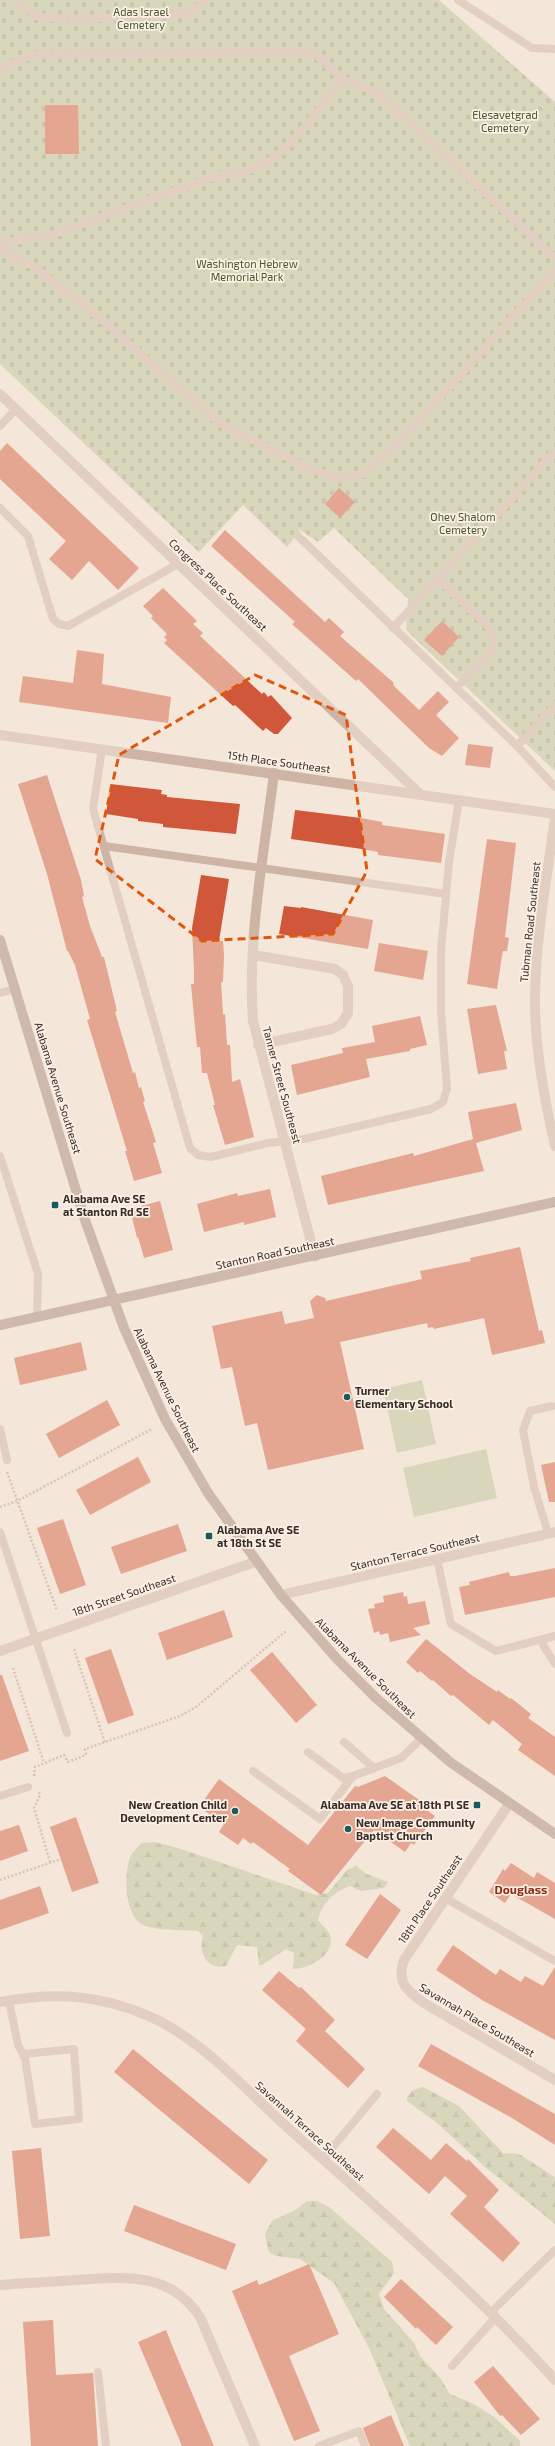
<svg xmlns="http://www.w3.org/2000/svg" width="555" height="2446" viewBox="0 0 555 2446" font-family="'Exo 2',sans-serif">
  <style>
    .forest { fill: url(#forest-firs) }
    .cemetery { fill: url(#cemetery-stones) }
    .park { fill: #b7c498 }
    .building { fill: #d0573a }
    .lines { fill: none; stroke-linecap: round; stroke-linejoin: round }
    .path { stroke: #b89e8e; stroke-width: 2.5; stroke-dasharray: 2 2; stroke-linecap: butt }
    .lane { stroke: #cdb4a4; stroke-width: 8 }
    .street { stroke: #cdb4a4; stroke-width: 10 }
    .secondary { stroke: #a08375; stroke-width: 10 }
    .marked { fill: none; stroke: #df570d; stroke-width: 3; stroke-dasharray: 8 5; stroke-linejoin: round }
    .poi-dot { fill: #185b5c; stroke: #fbf0e6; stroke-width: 1.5 }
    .labels { text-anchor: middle; stroke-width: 3.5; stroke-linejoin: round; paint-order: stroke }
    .park-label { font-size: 11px; fill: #485828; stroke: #fbf0e6 }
    .street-label { font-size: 11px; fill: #372b26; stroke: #fbf0e6 }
    .poi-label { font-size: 11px; font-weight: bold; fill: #372b26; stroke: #fbf0e6; text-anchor: start }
    .neighbourhood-label { font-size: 12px; font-weight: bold; fill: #8d2e18; stroke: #fbf0e6 }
  </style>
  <defs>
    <pattern id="forest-firs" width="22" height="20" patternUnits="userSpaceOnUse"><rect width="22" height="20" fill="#b7c498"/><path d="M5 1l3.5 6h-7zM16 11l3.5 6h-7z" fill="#969f7c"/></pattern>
    <pattern id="cemetery-stones" width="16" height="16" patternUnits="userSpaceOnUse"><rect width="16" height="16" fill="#b7c498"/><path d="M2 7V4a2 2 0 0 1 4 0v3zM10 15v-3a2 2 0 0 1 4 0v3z" fill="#969f7c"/></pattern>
  </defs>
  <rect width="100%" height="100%" fill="#f4e6d9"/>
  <g class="forest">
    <path d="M155,1842L178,1848L316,1895L328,1893L347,1870L356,1866L367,1874L388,1882L384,1888L361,1891L350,1886C334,1892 322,1902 318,1920C321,1925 328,1929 330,1935C336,1955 308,1969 293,1969L294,1953L286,1949L262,1965H259L257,1947L237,1945L226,1966C207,1970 198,1953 203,1936L198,1931C183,1930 156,1931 143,1925C124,1916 124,1874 130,1857C132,1852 138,1847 142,1843Z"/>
    <polygon points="423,2087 459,2106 503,2153 519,2154 555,2177 555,2224 485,2167 437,2123 407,2101 407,2097 413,2090"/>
    <polygon points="307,2201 317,2201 329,2207 392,2262 394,2273 379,2294 384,2309 414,2343 420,2356 440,2378 450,2394 472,2403 494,2417 520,2441 520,2446 410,2446 369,2348 334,2283 300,2259 277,2256 270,2253 268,2249 265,2234 272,2221 297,2209"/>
  </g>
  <polygon class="cemetery" points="0,0 439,0 555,102 555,771 406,630 408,599 334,528 318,542 300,530 287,547 243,505 199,552 0,364"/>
  <g class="park">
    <polygon points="422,1380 436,1444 397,1453 383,1389"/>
    <polygon points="486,1449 497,1498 414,1517 403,1468"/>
  </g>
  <g class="building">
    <polygon points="45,105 78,105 79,154 45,154"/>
    <polygon points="7,443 139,568 118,590 89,561 72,580 49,559 66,541 0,479 0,451"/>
    <polygon points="339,488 355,502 340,518 325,504"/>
    <polygon points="225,530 325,622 329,618 344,632 340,636 394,683 393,685 419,710 438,691 449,702 436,715 459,738 442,756 429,748 358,679 356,681 311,641 292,624 295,622 211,546"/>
    <polygon points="163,588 197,621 193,624 203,633 200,636 262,694 264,692 268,697 271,695 292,718 278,734 274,734 266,728 263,731 235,705 233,706 164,643 167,640 164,637 167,634 151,618 153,616 143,606"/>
    <polygon points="442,621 459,637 442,656 424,640"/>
    <polygon points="77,650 104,654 102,684 171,697 168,723 19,702 23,676 73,683"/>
    <polygon points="468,744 493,747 490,768 465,765"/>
    <polygon points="47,775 81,880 84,896 82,897 90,926 102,957 104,957 117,1011 115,1012 133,1073 135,1072 139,1088 141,1087 145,1101 143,1102 156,1142 153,1143 162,1173 134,1181 125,1151 127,1151 87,1020 90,1019 75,965 68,951 67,951 47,874 18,784"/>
    <polygon points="110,784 162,790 161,794 167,795 167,797 240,804 236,834 163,827 163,824 138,821 138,819 106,814"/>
    <polygon points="295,810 361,818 382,822 382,825 445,834 441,863 378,855 378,852 362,849 291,839"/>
    <polygon points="487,839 516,843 505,937 509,938 507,951 503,951 502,956 497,989 467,984"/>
    <polygon points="201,875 229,879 219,941 223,941 224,955 223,982 221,982 223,1014 225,1014 227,1045 230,1045 232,1082 240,1079 254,1137 225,1145 213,1105 215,1105 207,1073 202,1073 200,1047 197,1047 194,1017 191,984 194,984 194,969 192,928"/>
    <polygon points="284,906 301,908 301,907 373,920 368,949 279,934"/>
    <polygon points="379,943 428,951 423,980 374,971"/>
    <polygon points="496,1005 507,1051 504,1051 507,1069 478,1074 467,1009"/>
    <polygon points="420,1016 427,1045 410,1049 410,1051 366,1059 370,1077 297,1095 291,1065 343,1053 342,1048 375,1042 372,1026"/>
    <polygon points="516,1103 522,1130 476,1143 484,1171 328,1205 321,1176 413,1153 414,1156 473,1139 468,1112"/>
    <polygon points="270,1189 276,1217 244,1225 244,1222 204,1232 197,1204 237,1193 238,1196"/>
    <polygon points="160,1201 173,1250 144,1258 138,1237 137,1238 130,1209"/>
    <polygon points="520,1247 539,1331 542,1330 545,1343 492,1355 484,1318 434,1329 433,1327 428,1328 427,1323 340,1342 364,1449 268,1470 257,1423 245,1426 232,1367 221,1369 212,1326 282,1311 285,1324 314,1318 310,1301 317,1295 325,1298 326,1301 422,1279 420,1271 471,1261 470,1258"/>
    <polygon points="81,1342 87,1370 20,1385 14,1358"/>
    <polygon points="107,1400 120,1425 59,1458 46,1434"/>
    <polygon points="138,1457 151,1482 90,1515 76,1490"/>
    <polygon points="555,1462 555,1502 549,1502 541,1465"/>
    <polygon points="63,1519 86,1585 60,1594 37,1528"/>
    <polygon points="178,1524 187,1551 121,1574 111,1547"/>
    <polygon points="555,1568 555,1597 465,1615 459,1587 470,1585 469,1582 509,1572 510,1576 515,1576"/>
    <polygon points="403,1592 404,1597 407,1596 408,1604 425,1601 430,1624 413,1628 421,1635 390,1642 388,1633 380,1635 379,1631 374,1633 368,1609 375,1608 374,1604 384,1602 383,1596"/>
    <polygon points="224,1610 233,1637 167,1660 158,1633"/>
    <polygon points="426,1639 470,1674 497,1692 498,1690 510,1699 511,1698 531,1714 528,1718 555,1737 555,1776 518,1750 522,1744 493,1720 489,1725 453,1695 451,1696 433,1680 432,1681 420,1671 418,1673 406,1662"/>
    <polygon points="111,1649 134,1715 108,1724 85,1658"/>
    <polygon points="272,1652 317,1705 296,1723 250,1670"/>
    <polygon points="0,1675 2,1675 29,1751 0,1761"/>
    <polygon points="385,1776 422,1802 420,1805 435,1816 414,1845 411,1843 405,1852 374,1830 321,1895 288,1871 290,1869 253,1842 251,1844 243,1838 238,1845 219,1832 224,1824 199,1807 219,1779 308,1845 355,1786 358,1787"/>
    <polygon points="76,1817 99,1883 72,1892 50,1827"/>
    <polygon points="19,1825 28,1851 0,1861 0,1831"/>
    <polygon points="511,1863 534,1878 537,1872 555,1883 555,1919 511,1894 505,1903 489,1892 503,1869 505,1871"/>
    <polygon points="40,1886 49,1913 0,1930 0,1900"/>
    <polygon points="380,1894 401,1910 367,1959 345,1945"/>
    <polygon points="453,1945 496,1975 500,1969 521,1982 525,1976 543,1986 555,1967 555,2040 482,2000 436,1970"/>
    <polygon points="279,1971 299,1988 301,1987 335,2020 325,2031 365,2069 348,2088 296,2041 306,2029 262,1990"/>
    <polygon points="431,2044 555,2114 555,2145 512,2118 418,2066"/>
    <polygon points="133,2049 268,2160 249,2184 114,2072"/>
    <polygon points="393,2128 431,2160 446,2143 467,2161 468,2159 499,2190 484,2207 520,2243 503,2262 450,2214 467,2196 445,2176 429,2194 376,2147"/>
    <polygon points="41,2148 50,2236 20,2239 12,2151"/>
    <polygon points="134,2205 236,2244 226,2270 124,2231"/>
    <polygon points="309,2264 339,2334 289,2356 320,2431 294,2441 232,2291 257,2280 259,2285"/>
    <polygon points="401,2279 453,2327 436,2345 417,2327 416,2329 384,2297"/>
    <polygon points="53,2320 56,2375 93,2373 98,2446 31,2446 23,2322"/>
    <polygon points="166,2330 174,2350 214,2446 182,2446 155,2382 138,2342"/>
    <polygon points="493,2366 540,2419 521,2435 502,2415 500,2416 474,2382"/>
    <polygon points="391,2415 404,2446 370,2446 363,2428"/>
  </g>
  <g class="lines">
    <g class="path">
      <polyline points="7,1472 57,1611"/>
      <polyline points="0,1507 17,1501 152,1429"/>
      <polyline points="74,1649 105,1743"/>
      <polyline points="13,1668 44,1763"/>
      <polyline points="34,1776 35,1767 64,1755 68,1762 86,1755 85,1749 180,1716 196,1707 286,1631"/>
      <polyline points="39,1792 40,1795 34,1808 50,1862"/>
      <polyline points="0,1880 61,1859"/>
    </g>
    <g class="lane">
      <polyline points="20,0 21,5 39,17 79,19 188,14 207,0"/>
      <polyline points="458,0 532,48 555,49"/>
      <polyline points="0,69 31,55 293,52 316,54 342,79 377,92 555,258"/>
      <path d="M0,243L51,235L219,175C235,174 252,171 266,163C288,152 327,100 342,79"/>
      <polyline points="0,248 36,268 102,320 218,422 309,468 338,479 363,474 398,443 555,271"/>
      <polyline points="0,426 16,409"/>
      <polyline points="0,508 28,536 53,619 59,624 68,626 178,564"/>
      <polyline points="298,536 517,746 555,787"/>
      <polyline points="437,578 489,627 495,641 490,653 456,688"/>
      <polyline points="393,628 555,451"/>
      <polyline points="517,746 555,706"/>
      <polyline points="102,749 93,809 190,1148 198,1155 211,1157 268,1143 304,1139 431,1109 443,1102 447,1088 441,1011 441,951 449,862 459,800"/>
      <polyline points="104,846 446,894"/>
      <polyline points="0,993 15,989"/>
      <polyline points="0,1156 38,1274 37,1317"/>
      <polyline points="0,1429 7,1460"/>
      <polyline points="0,1532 67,1733"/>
      <polyline points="548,1533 534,1487 523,1430 530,1411 552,1406"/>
      <polyline points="437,1559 451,1624 496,1651 555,1636"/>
      <polyline points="540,1640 555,1664"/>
      <polyline points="344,1742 374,1768"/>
      <polyline points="308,1752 343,1778 353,1776"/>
      <polyline points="253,1771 320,1819 353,1776 401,1758 421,1739"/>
      <polyline points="0,1796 28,1787"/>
      <polyline points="445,1898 555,1961"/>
      <polyline points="9,2001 18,2045 25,2058 35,2124 79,2119 74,2049 23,2054"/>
      <polyline points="323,2159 377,2094"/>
      <polyline points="490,2313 555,2250"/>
      <polyline points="452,2366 495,2318"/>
      <polyline points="98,2372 106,2446"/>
      <polyline points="319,2446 359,2431 365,2446"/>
    </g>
    <g class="street">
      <polyline points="0,394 420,794"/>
      <polyline points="0,735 555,814"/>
      <path d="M274,773C264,855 247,938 253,1021L315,1257"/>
      <path d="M555,818C547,877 536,936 535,996C534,1045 544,1098 555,1146"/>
      <polyline points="253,955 335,969 343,975 348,986 348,1013 341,1024 332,1029 258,1045"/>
      <polyline points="281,1595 555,1532"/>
      <polyline points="0,1651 255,1562"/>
      <path d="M509,1804L404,1960C396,1982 407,1991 424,2003L555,2080"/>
      <path d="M0,2002C55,1992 99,1994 151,2017C202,2040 246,2090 287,2127C378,2209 473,2289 555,2380"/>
      <path d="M0,2285C25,2283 51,2282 76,2280C125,2277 172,2271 201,2319L255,2446"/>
    </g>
    <g class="secondary">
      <polyline points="0,940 85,1220 124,1328 165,1419 208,1493 281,1595 337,1659 376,1698 450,1762 555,1834"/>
      <polyline points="0,1325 555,1202"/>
    </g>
  </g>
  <path d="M0 0H555V2446H0ZM255,675L346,715L367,871L333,934L202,941L95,859L119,755Z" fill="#f4e6d9" fill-opacity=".55" fill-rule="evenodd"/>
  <path class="marked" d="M255,675L346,715L367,871L333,934L202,941L95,859L119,755Z"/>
  <g class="poi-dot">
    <rect x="51" y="1201" width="8" height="8" rx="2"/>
    <circle cx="347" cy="1397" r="4"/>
    <rect x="205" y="1532" width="8" height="8" rx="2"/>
    <rect x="473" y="1801" width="8" height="8" rx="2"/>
    <circle cx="235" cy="1811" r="4"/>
    <circle cx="348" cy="1829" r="4"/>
  </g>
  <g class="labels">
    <g class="park-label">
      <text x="141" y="16">Adas Israel<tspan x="141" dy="13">Cemetery</tspan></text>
      <text x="505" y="119">Elesavetgrad<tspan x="505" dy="13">Cemetery</tspan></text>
      <text x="247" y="268">Washington Hebrew<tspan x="247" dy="13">Memorial Park</tspan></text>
      <text x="463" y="521">Ohev Shalom<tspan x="463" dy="13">Cemetery</tspan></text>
    </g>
    <g class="street-label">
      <text transform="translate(218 585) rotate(43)" y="4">Congress Place Southeast</text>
      <text transform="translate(279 762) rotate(8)" y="4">15th Place Southeast</text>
      <text transform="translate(530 922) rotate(-84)" y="4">Tubman Road Southeast</text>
      <text transform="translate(282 1085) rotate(75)" y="4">Tanner Street Southeast</text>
      <text transform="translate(58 1088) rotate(73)" y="4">Alabama Avenue Southeast</text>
      <text transform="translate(275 1253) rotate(-12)" y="4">Stanton Road Southeast</text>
      <text transform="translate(167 1390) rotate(64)" y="4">Alabama Avenue Southeast</text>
      <text transform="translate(415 1552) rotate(-13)" y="4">Stanton Terrace Southeast</text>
      <text transform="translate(124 1595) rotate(-19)" y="4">18th Street Southeast</text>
      <text transform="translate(366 1668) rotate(45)" y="4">Alabama Avenue Southeast</text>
      <text transform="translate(430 1899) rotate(-56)" y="4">18th Place Southeast</text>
      <text transform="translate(477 2020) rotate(31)" y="4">Savannah Place Southeast</text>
      <text transform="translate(310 2131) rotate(42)" y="4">Savannah Terrace Southeast</text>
    </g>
    <g class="poi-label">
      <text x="63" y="1203">Alabama Ave SE<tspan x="63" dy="13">at Stanton Rd SE</tspan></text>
      <text x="355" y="1395">Turner<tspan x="355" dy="13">Elementary School</tspan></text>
      <text x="217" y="1534">Alabama Ave SE<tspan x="217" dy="13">at 18th St SE</tspan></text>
      <text x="227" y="1809" text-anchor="end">New Creation Child<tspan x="227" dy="13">Development Center</tspan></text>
      <text x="469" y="1809" text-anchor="end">Alabama Ave SE at 18th Pl SE</text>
      <text x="356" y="1827">New Image Community<tspan x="356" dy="13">Baptist Church</tspan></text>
    </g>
    <g class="neighbourhood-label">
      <text x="521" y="1894">Douglass</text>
    </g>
  </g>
</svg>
